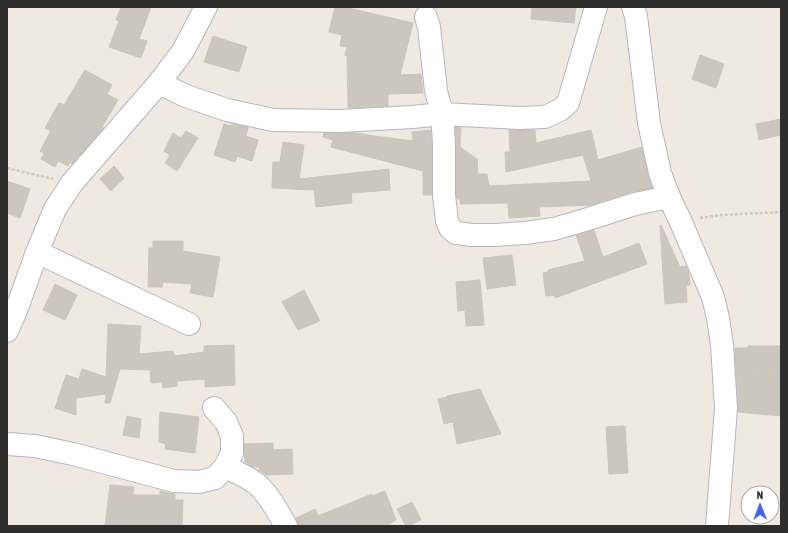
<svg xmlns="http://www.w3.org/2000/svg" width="788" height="533" viewBox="0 0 788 533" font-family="'Asap Condensed',sans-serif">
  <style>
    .building { fill: #cbc7bf; stroke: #cbc5ba }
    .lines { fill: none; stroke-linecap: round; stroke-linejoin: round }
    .minor-casing { stroke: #b4b7c1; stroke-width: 24 }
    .path { stroke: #c9c9c9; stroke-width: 2.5; stroke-dasharray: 3 2; stroke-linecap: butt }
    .minor { stroke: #fff; stroke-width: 22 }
  </style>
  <rect width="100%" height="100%" fill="#efe9e1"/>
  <g class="building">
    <polygon points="121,7 151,7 139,39 147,41 141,58 109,47 119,21 116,20"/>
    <polygon points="335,7 344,7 413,23 400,75 421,74 423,93 388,94 388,106 348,108 347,56 345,55 347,47 340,46 342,35 329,32"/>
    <polygon points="532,7 576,7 574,23 531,19"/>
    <polygon points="213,36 247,47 239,72 204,62"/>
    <polygon points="700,55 724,64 716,88 692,79"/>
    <polygon points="85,70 112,85 107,94 118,100 102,127 104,128 72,164 70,162 68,166 58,161 55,167 41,159 44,154 40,151 51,131 45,128 59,103 64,105"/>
    <polygon points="781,119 781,135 759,140 756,124"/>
    <polygon points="224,124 231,126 232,124 248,127 246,136 258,140 252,161 237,156 235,162 214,155"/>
    <polygon points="455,127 461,128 460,147 477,159 478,174 487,174 489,186 591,181 583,155 506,172 505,152 510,152 509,130 535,130 536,143 591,130 598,160 642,147 648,176 652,188 631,192 591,205 539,207 540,216 509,218 508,203 460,204 460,199 457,199 456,194 456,143"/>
    <polygon points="431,130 432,143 432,195 423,195 423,171 331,147 333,140 323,137 324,133 358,133 367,135 413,141 412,132"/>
    <polygon points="186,131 198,138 177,171 165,163 170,155 164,151 173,133 181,138"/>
    <polygon points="283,142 304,145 299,179 389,169 390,190 351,193 352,203 316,207 314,190 272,188 273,162 280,162"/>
    <polygon points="114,166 124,178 111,191 100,179"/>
    <polygon points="7,181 30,189 20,218 7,213"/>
    <polygon points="661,225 680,267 686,266 689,274 690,285 686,285 687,302 665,304 660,226"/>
    <polygon points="594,230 603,257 639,243 647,264 555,298 554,295 546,296 543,273 548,272 548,270 585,261 576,235"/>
    <polygon points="153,241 183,241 183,251 220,257 213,297 190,293 192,284 163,282 162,287 148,287 149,248 153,248"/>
    <polygon points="512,255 516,285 487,289 483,258"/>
    <polygon points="480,280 484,325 466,326 465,310 458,311 456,282"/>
    <polygon points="55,284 77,295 65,320 43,310"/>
    <polygon points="304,290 320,321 298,330 282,302"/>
    <polygon points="108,324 141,326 139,354 173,351 174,356 204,352 204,346 234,345 235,385 205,387 205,379 177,381 177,386 163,388 162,382 151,383 150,370 120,369 110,403 105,403 106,394 76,398 76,415 55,408 66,375 79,379 82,369 106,377"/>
    <polygon points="748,346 781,346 781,416 738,412 735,348 748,348"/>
    <polygon points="480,389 501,434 457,444 453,422 444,424 438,399 447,397 447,396"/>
    <polygon points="160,412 199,417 195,453 165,449 166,444 159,442 159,428"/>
    <polygon points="127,416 141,419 139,438 123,435"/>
    <polygon points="625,426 628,473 609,474 606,427"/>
    <polygon points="273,443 273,450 292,449 293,474 266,475 259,470 259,467 253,467 245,462 244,444"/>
    <polygon points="110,485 134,487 133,495 160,495 160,491 175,494 175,500 183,500 182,526 105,526"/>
    <polygon points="385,491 396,520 386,526 298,526 296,518 315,509 318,516 372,494 372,496"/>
    <polygon points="412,502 421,520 408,526 406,526 397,509"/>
  </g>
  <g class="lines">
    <g class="minor-casing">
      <g id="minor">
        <polyline points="633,7 636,16 649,123 660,173 669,197 680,220 713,297 718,318 722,345 726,408 717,526"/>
        <polyline points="426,17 429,27 436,91 442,114 444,143 444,195 447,221 450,228 456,233 472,235 495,235 525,233 554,229 585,220 635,204 669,197"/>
        <polyline points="159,83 186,96 227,110 273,120 340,121 412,117 442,114 519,118 545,117 560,110 568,103 596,7"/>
        <polyline points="37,252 189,324"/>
        <polyline points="7,331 17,308 37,252 55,209 72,183 159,83 183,51 206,7"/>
        <polyline points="7,444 35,446 73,454 174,481 199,482 215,478 225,467 232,453 232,436 226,422 214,408"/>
        <path d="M225,467C236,472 248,477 258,485C270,496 278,512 286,526"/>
      </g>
    </g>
    <g class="path">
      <polyline points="7,168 53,179"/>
      <polyline points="700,218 721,215 781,212"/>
      <polyline points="742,370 781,373"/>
    </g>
    <use href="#minor" class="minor"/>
  </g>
  <rect width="788" height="533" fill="none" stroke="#2e2e2e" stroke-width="16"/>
  <g transform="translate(760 505) rotate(359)"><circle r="19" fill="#ffffff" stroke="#ababab"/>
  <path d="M0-3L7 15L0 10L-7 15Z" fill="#4264fb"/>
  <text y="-6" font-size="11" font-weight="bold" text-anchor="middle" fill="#2e2e2e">N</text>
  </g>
</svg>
